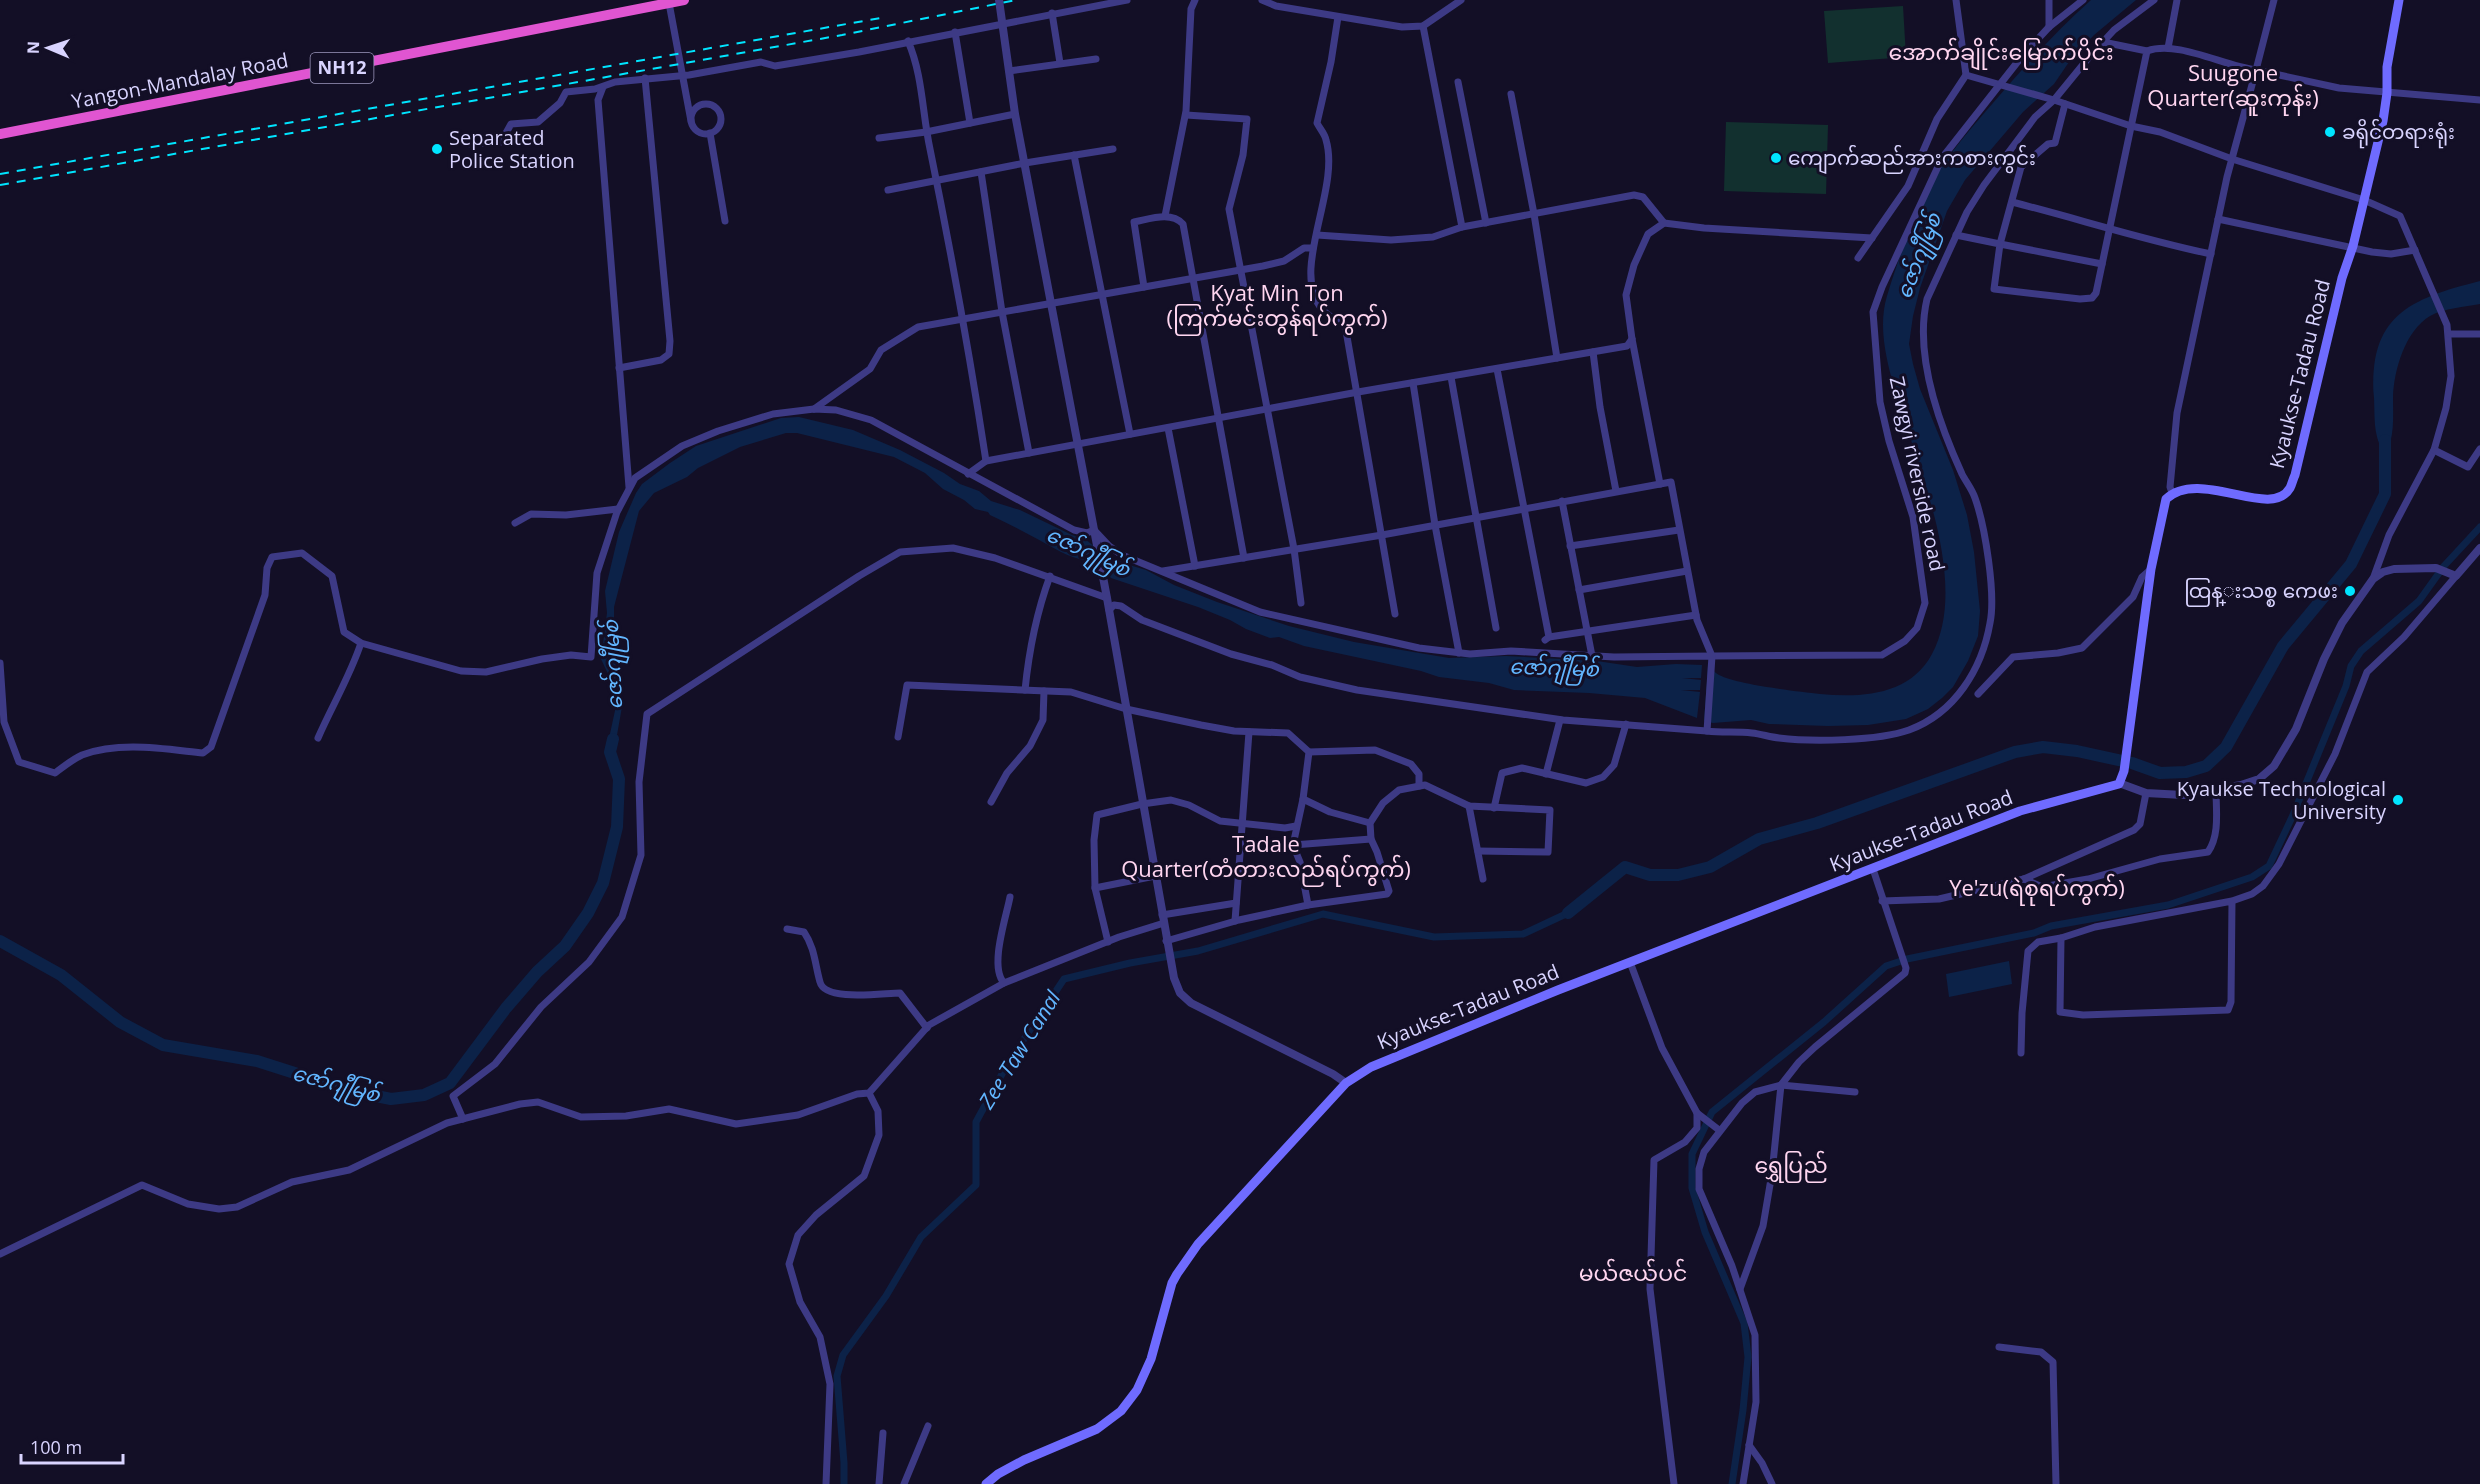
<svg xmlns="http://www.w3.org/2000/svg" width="2480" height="1484" viewBox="0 0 2480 1484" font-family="'Open Sans','Noto Sans Myanmar',sans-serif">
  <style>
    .green { fill: #12302f }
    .water { fill: #0c2248 }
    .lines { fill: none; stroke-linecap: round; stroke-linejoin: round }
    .canal { stroke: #0c2248; stroke-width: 7 }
    .river { stroke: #0c2248; stroke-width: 12 }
    .minor { stroke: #3d3a85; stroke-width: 7 }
    .tertiary { stroke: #3d3a85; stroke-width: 8 }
    .secondary { stroke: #6f6bff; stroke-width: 9 }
    .trunk { stroke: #e055d1; stroke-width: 10 }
    .rail { stroke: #00e5ff; stroke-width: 2; stroke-dasharray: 9 8; stroke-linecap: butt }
    .poi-dot { fill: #00e5ff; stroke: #130f26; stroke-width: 2 }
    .labels { text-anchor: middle; stroke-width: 6; stroke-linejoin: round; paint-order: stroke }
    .shield { fill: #130f26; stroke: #9e99be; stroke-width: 1.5 }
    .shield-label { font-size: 18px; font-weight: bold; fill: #d9d4ff }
    .street-label { font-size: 20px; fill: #d9d4ff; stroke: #130f26 }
    .poi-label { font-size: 20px; fill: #d9d4ff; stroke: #130f26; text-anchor: start }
    .water-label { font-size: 21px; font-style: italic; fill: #62b6ff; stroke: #130f26 }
    .quarter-label { font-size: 22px; fill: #ffd6f0; stroke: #130f26 }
  </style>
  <rect width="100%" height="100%" fill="#130f26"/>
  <g class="green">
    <polygon points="1903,6 1906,57 1828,63 1824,11"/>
    <polygon points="1726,122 1828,125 1826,194 1724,191"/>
  </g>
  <g class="water">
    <path d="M2091,0H2136L2094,35L2069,62L2054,84L2023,112L1965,180L1947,211L1920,288L1913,316L1909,344L1913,364L1920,389L1953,470L1967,515L1974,552L1980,611L1978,636L1968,661L1953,687L1942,698L1928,709L1906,719L1868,725L1828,726L1769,724L1751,720L1713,723L1704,721L1706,694H1710V692H1706L1707,681H1711L1707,679L1708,665C1711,668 1715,673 1719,675C1739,685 1796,691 1820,694C1863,698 1910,695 1932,654C1971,581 1915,461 1894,387C1886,358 1878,326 1887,296C1899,255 1917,210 1938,173C1953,148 1974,125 1993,103C2024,67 2055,32 2091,0Z"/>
    <path d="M2480,281V304C2465,307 2444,308 2430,316C2405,331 2394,370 2393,397C2393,418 2395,437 2385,456C2373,434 2375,422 2374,398C2368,316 2409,299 2480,281Z"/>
    <path d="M799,417L853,430L900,450L944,473L960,484L979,491L991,501L1020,510L1072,535L1085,539L1101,552L1126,564L1146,570L1174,585L1217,602L1289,626L1354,642L1449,658L1506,656L1597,661L1637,667L1676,664L1702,665L1701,678H1682L1701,680L1700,690H1681L1700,692L1697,718L1645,698L1589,693L1514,690L1489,683L1439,677L1421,671L1304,646L1279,637L1270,638L1246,629L1230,620L1198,607L1111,578C1099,561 1078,561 1061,552C1038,539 1014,526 990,515L988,512L975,509L964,500L943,489L925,473L894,457L797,433H786L740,447L698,468L687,477L654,493L639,511L614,607V656L623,701L614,752H606L616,706L609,676L601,659L607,613L605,591L619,532L636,493L642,484L670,463L696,446L781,418Z"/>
    <polygon points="2009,961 2012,984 1949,997 1946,974"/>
  </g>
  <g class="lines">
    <g class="canal">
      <polyline points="844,1484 844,1463 837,1376 843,1355 886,1296 921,1237 976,1185 976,1122 1008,1063 1064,979 1130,963 1198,951 1323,914 1434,937 1523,934 1568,913"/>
      <polyline points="1732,1484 1743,1410 1748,1357 1744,1323 1705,1232 1692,1188 1692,1154 1712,1112 1824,1022 1886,966 1907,959 2034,933 2051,926 2168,905 2252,877 2269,866 2293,815 2346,686 2351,666 2361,651 2419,601 2444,566 2480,527"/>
    </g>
    <g class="river">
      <polyline points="1568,913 1625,867 1650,875 1678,875 1710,867 1759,839 1817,823 2015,752 2043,747 2077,751 2132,763 2160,773 2186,772 2206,766 2226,747 2283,646 2351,564 2385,494 2385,440"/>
      <polyline points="0,941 61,975 120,1022 163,1045 257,1061 351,1091 391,1099 424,1095 450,1083 506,1008 537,972 565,946 588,913 603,883 617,827 619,779 610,752 613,739"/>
    </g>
    <g class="minor">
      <polyline points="1262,0 1276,6 1402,27 1423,26 1461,0"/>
      <polyline points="669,3 691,121"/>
      <polyline points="1052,13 1060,63"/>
      <path d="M1338,17L1331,62L1317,123C1320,129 1325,134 1326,140C1341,189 1289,271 1322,309C1328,316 1337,321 1345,325L1395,614"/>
      <polyline points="1423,26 1462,227"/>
      <polyline points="2049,27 2049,0"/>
      <polyline points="955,32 970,123"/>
      <path d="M908,41C923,76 922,112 930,149C951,252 970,356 986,461"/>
      <polyline points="2168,48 2177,0"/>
      <path d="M2147,51C2178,40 2223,66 2256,70L2274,0"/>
      <polyline points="1009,71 1096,59"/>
      <polyline points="1966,75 2054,100 2131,126 2160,132 2232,159 2364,200 2400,216 2447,325 2451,376 2446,408 2434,450 2389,535 2373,579"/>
      <polyline points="1458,82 1486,223"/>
      <polyline points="603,87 598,100 629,487"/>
      <polyline points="1511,94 1534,214 1557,358"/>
      <polyline points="2065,104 2055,143 2048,144 2021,167 2000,244 2102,264"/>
      <circle cx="706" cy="119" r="15"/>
      <polyline points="1186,115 1247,119 1243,155 1229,209 1294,549 1301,603"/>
      <polyline points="710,133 725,221"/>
      <polyline points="879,138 926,132 1015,114"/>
      <polyline points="469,144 501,142 511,124 538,122 560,103 566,92 595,89 615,82 689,75 761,62 775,66 859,52 1127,0"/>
      <polyline points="1074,155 1130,434"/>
      <polyline points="981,172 1002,312 1029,453"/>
      <polyline points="888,190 1025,163 1113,149"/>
      <path d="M2012,202C2079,219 2144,240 2211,254"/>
      <polyline points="1165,216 1186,111 1191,9 1195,0"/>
      <polyline points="2218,219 2372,252 2391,254 2415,250"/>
      <polyline points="1317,235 1391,240 1433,237 1462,227 1634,195 1643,197 1664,223"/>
      <polyline points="1956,235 2000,244 1994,289 2080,299 2092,298 2096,293 2147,51 2103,42"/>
      <polyline points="1858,258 1908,186 1937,119 1966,75 1956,0"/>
      <path d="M1144,287L1134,222C1150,219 1171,211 1183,224L1244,558"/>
      <polyline points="2449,334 2480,334"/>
      <polyline points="1593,352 1600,407 1616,491"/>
      <polyline points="619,368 661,360 669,354 670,341 645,78"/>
      <polyline points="1497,369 1549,637 1545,640"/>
      <polyline points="1451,377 1496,628"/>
      <polyline points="1413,383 1435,525 1459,653"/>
      <polyline points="814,409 870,369 881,350 918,327 1263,266 1284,261 1304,248 1313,248"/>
      <polyline points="1168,428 1195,566"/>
      <polyline points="2434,450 2468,467 2480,449"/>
      <polyline points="968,474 986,461 1358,392 1627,346 1632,339"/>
      <polyline points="1660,484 1632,339 1626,295 1634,265 1648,234 1664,223 1704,228 1872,238"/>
      <polyline points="2172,493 2170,487 2177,413 2227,177 2256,70 2339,88 2480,100"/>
      <polyline points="1562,501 1592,656"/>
      <polyline points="515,523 531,514 566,515 618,509"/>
      <polyline points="1570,546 1679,530"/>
      <polyline points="1163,571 1382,535 1671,482 1697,620 1712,656 1882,655 1905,641 1917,628 1925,603 1913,517 1889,441 1880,402 1873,312 1882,287 1942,158 2023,55 2049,27 2083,0"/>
      <polyline points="1579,590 1687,571"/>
      <polyline points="1109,610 1114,605 1121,606 1142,620 1231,654 1272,665 1300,677 1357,690 1563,720 1707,731"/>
      <polyline points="1549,637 1696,615"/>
      <path d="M0,663L4,722L19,762L55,773C63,767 73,759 82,755C120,741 164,749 203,753L211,747L265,595L267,568L272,557L302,553L332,576L344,632L361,643L461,671L486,672L542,659L571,655L591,657L597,573L617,512L635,478L682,446L718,431L773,414L814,409L836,410L871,420L1074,530L1087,533L1094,530L1109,546L1122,555L1260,612L1419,648L1470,654L1511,651L1614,657L1712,656L1707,731C1722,733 1737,731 1752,733C1761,734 1770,737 1779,738C1812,742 1878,741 1909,730C1955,713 1982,669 1990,623C1996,594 1985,526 1975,498C1972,489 1966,482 1962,474C1939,424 1914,354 1927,299L1967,212L1984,185L2035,117L2054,100L2090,56L2114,30L2154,0"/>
      <path d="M1025,690C1029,650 1036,614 1050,576"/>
      <polyline points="1978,694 2013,657 2058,653 2082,648 2133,597 2142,577 2151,569"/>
      <polyline points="898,737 907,685 1071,692 1126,709 1201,725 1234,731 1288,733 1309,752 1303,799 1293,845 1300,862 1308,905"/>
      <path d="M318,738C332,706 350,676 361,643"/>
      <polyline points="1309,752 1375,750 1411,764 1419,774 1419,786"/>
      <polyline points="1546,774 1560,720"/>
      <polyline points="1303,799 1330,812 1370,823"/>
      <polyline points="991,802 1007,773 1030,746 1043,720 1044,691"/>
      <polyline points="1469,806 1483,879"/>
      <polyline points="1494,808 1502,773 1522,768 1586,783 1603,777 1614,765 1626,724"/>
      <polyline points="1293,845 1371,839"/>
      <path d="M2024,879L2042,887L2088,879L2160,859L2208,852C2220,835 2216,810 2216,790"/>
      <polyline points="1095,888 1155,876"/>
      <polyline points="1882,901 1939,899 2024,879 2134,830 2140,824 2146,793"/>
      <polyline points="2232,901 2231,1002 2228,1010 2083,1015 2060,1012 2061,938 2095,927 2232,901 2252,894 2263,886 2279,864 2335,754 2367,672 2404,637 2456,576"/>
      <polyline points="1162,915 1236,903"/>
      <polyline points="1235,921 1249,732"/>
      <path d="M787,929L804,932C815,948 815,965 820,982C825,1002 883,993 900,993L927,1028"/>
      <polyline points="1166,941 1239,920 1308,905 1387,894 1389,891 1377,852 1371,839 1370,823 1383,803 1399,790 1425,785 1469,806 1550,810 1548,852 1478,851"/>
      <polyline points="1108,942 1095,888 1094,840 1097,815 1142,804 1171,800 1189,805 1220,821 1285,828 1296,826"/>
      <polyline points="1630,962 1662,1048 1697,1113 1697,1128 1685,1142 1654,1160 1650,1289 1674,1484"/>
      <path d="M1004,983C989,967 1006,918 1010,897"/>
      <polyline points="2021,1053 2022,1013 2028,951 2038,942 2061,938"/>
      <polyline points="1697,1113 1719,1130"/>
      <polyline points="463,1119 453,1096 495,1064 541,1007 589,962 622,917 641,855 639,782 647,714 859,576 900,552 953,548 995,558 1107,598"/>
      <polyline points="0,1254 142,1185 188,1204 219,1209 237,1207 292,1182 349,1170 447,1123 520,1104 538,1102 581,1117 626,1116 669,1109 736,1124 798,1115 857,1094 869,1093 929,1025 1004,983 1119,937 1164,923"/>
      <polyline points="1740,1289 1763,1226 1772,1173 1781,1085 1799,1062 1815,1047 1905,973 1906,968 1873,869"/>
      <polyline points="1999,1347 2041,1352 2053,1362 2056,1484"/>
      <polyline points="1749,1445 1762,1463 1772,1484"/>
      <polyline points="826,1484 830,1384 820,1337 800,1302 789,1264 798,1235 816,1215 864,1176 879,1135 878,1111 869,1093"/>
      <polyline points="879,1484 883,1433"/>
      <polyline points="904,1484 928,1426"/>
      <polyline points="1743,1484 1756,1402 1755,1335 1732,1266 1699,1189 1699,1169 1704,1152 1742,1103 1755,1092 1781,1085 1855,1092"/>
    </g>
    <g class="tertiary">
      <polyline points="999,0 1015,114 1107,598 1174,978 1180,993 1191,1003 1333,1074 1346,1083"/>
      <polyline points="2119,783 2146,793 2183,795 2241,785 2259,779 2274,766 2296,729 2324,659 2342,623 2373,579 2383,572 2394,569 2436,568 2456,576 2480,548"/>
    </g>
    <path class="secondary" d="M986,1484L998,1474L1024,1460L1097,1429L1121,1411L1137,1390L1151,1359L1172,1283L1177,1274L1198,1244L1346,1083L1371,1067L1558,990L2020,811L2119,784L2124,771L2151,569L2166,499C2200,467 2271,521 2290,488C2292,484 2293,479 2295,475L2342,278L2353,246L2383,121L2387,93V67L2399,0"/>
    <polyline class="trunk" points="0,134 684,0"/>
    <g class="rail">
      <polyline points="0,174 886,17"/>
      <polyline points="0,185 842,35 1016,0"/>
    </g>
  </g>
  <g class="poi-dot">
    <circle cx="2330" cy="132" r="6"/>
    <circle cx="437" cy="149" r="6"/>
    <circle cx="1776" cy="158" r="6"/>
    <circle cx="2350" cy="591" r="6"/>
    <circle cx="2398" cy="800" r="6"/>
  </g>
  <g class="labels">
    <rect class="shield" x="310.5" y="53" width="63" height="30" rx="4.5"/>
    <g class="shield-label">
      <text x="342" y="74">NH12</text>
    </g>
    <g class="street-label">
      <text transform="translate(180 81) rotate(-11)" y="7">Yangon-Mandalay Road</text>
      <text transform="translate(2300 374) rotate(-76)" y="7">Kyaukse-Tadau Road</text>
      <text transform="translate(1917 474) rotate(78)" y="7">Zawgyi riverside road</text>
      <text transform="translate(1921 831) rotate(-21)" y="7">Kyaukse-Tadau Road</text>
      <text transform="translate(1468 1007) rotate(-22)" y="7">Kyaukse-Tadau Road</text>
    </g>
    <g class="poi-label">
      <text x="2342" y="139">ခရိုင်တရားရုံး</text>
      <text x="449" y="145">Separated<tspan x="449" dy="23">Police Station</tspan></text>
      <text x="1788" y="165">ကျောက်ဆည်အားကစားကွင်း</text>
      <text x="2338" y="598" text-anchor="end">ထြန္းသစ္စ ကေဖး</text>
      <text x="2386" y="796" text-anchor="end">Kyaukse Technological<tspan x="2386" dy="23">University</tspan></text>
    </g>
    <g class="water-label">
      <text transform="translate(1919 256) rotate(-69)" y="7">ဇော်ဂျီမြစ်</text>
      <text transform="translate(1088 552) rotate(25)" y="7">ဇော်ဂျီမြစ်</text>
      <text transform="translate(613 665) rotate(-93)" y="7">ဇော်ဂျီမြစ်</text>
      <text transform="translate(1554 668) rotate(2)" y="7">ဇော်ဂျီမြစ်</text>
      <text transform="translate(1020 1050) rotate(-58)" y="7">Zee Taw Canal</text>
      <text transform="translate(336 1084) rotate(15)" y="7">ဇော်ဂျီမြစ်</text>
    </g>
    <g class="quarter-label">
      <text x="2001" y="60">အောက်ချိုင်းမြောက်ပိုင်း</text>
      <text x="2233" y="81">Suugone<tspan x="2233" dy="25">Quarter(ဆူးကုန်း)</tspan></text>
      <text x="1277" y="301">Kyat Min Ton<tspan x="1277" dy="25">(ကြက်မင်းတွန်ရပ်ကွက်)</tspan></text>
      <text x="1266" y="852">Tadale<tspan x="1266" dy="25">Quarter(တံတားလည်ရပ်ကွက်)</tspan></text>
      <text x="2037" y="896">Ye'zu(ရဲစုရပ်ကွက်)</text>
      <text x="1791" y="1173">ရွှေပြည်</text>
      <text x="1633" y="1281">မယ်ဇယ်ပင်</text>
    </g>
  </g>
  <g transform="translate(48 48) rotate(272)" stroke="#130f26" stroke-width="4.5" paint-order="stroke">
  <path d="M0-4.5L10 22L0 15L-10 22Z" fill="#d9d4ff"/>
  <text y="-9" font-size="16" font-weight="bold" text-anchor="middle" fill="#d9d4ff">N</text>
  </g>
  <path d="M21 1454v9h102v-9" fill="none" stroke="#d9d4ff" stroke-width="3"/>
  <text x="30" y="1454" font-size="18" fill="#d9d4ff" stroke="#130f26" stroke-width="4.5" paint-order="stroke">100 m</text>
</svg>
